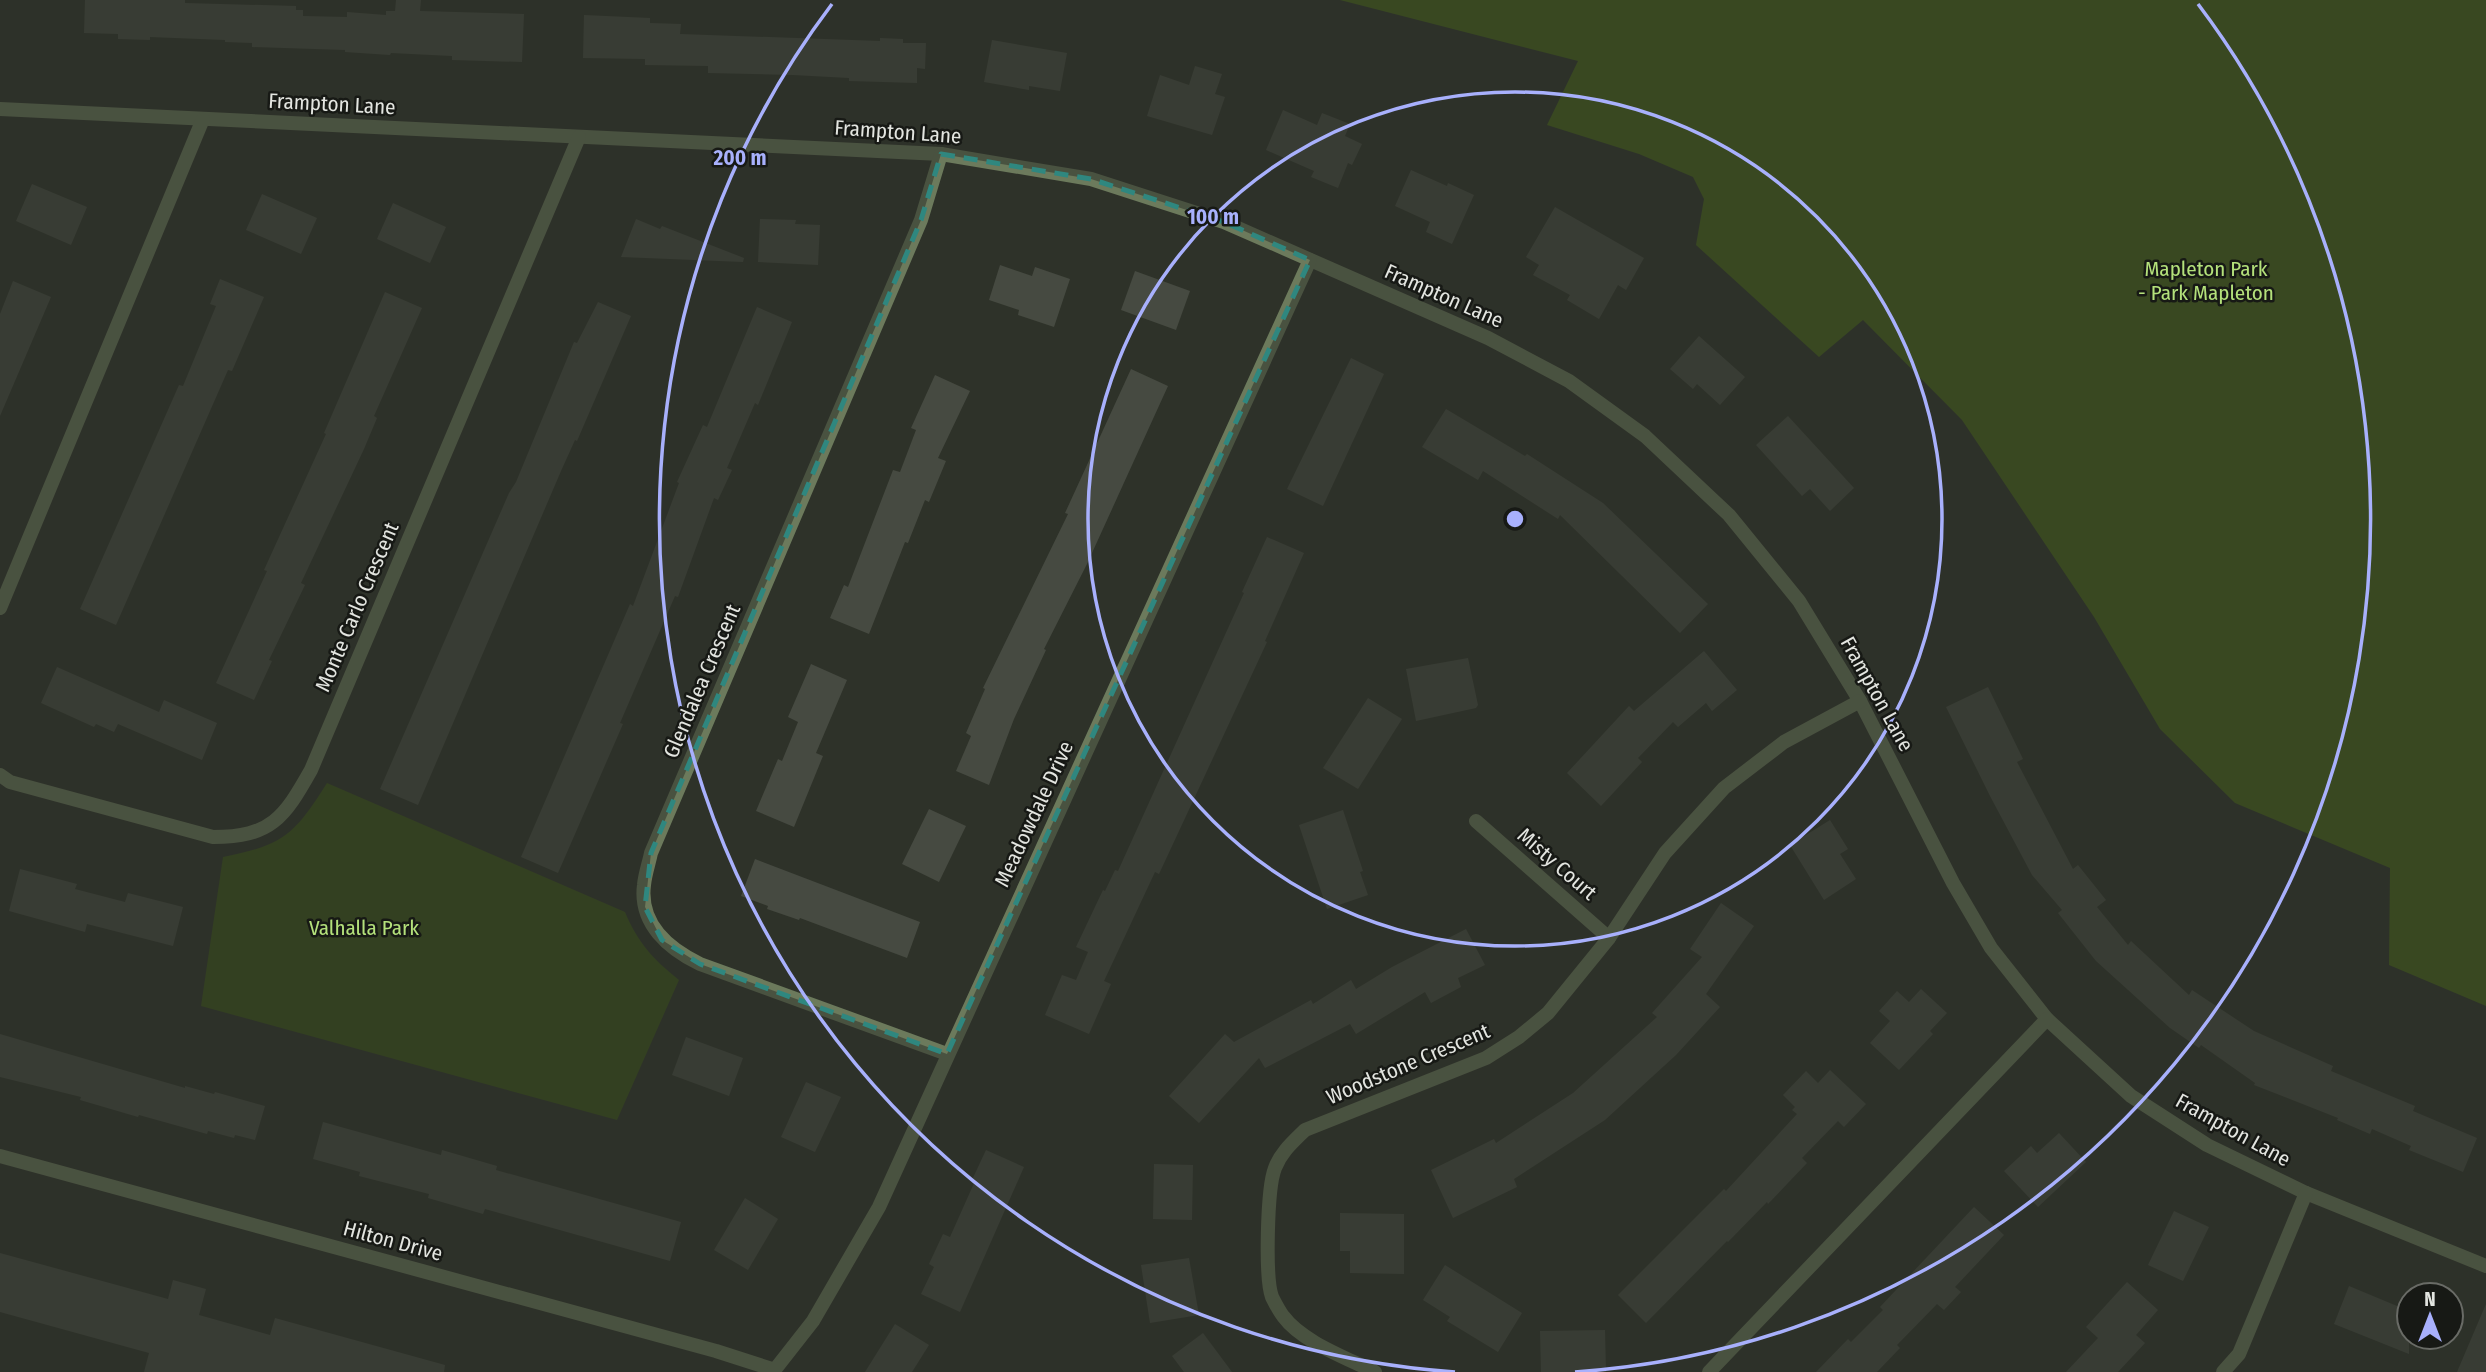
<svg xmlns="http://www.w3.org/2000/svg" width="2486" height="1372" viewBox="0 0 2486 1372" font-family="'Fira Sans Condensed',sans-serif">
  <style>
    .green { fill: #3b5318 }
    .forest { fill: #476518 }
    .building { fill: #464a41 }
    .lines { fill: none; stroke-linecap: round; stroke-linejoin: round }
    .minor { stroke: #6c7a5c; stroke-width: 14 }
    .marked { fill: none; stroke: #2f877f; stroke-width: 5; stroke-dasharray: 14 9; stroke-linejoin: round }
    .ring { fill: none; stroke: #a8b0fc; stroke-width: 3.5 }
    .labels { text-anchor: middle; stroke-width: 5; stroke-linejoin: round; paint-order: stroke }
    .street-label { font-size: 21px; fill: #e3e5e0; stroke: #171915 }
    .park-label { font-size: 21px; fill: #b4e17b; stroke: #171915 }
    .centre { fill: #a8b0fc; stroke: #171915; stroke-width: 3.5 }
    .ring-label { font-size: 21px; text-anchor: middle; font-weight: bold; fill: #a8b0fc; stroke: #171915; stroke-width: 5; stroke-linejoin: round; paint-order: stroke }
  </style>
  <rect width="100%" height="100%" fill="#2e3229"/>
  <path class="green" d="M327,783L625,912C638,943 653,959 679,980L617,1120L201,1006L223,857C284,845 294,835 327,783Z"/>
  <polygon class="forest" points="1340,0 2486,0 2486,1006 2389,965 2390,868 2235,803 2160,729 2094,617 1962,420 1863,320 1819,357 1696,245 1704,199 1693,177 1639,154 1547,125 1578,61"/>
  <g class="building">
    <polygon points="85,0 185,0 185,3 296,6 296,10 303,10 303,16 347,17 347,12 386,15 386,11 395,11 396,0 421,0 420,11 524,14 522,62 452,60 452,56 391,53 390,55 345,52 345,50 252,47 252,43 225,42 225,40 150,37 150,40 118,39 118,34 84,33"/>
    <polygon points="584,15 650,18 650,23 681,24 680,34 880,41 880,38 903,39 903,43 926,43 925,69 917,68 917,83 849,81 849,78 793,75 708,73 708,66 645,65 645,59 583,58"/>
    <polygon points="992,40 1067,53 1060,91 1029,86 1029,90 984,82"/>
    <polygon points="1195,66 1222,74 1215,94 1225,97 1212,135 1147,116 1160,75 1189,85"/>
    <polygon points="1283,110 1317,125 1322,113 1350,124 1345,136 1362,144 1352,165 1348,163 1338,188 1311,177 1314,171 1266,150"/>
    <polygon points="1411,170 1447,186 1448,183 1474,195 1452,244 1426,232 1430,222 1395,206"/>
    <polygon points="32,184 87,207 71,245 16,221"/>
    <polygon points="262,194 317,218 301,254 246,230"/>
    <polygon points="393,203 446,227 430,263 377,239"/>
    <polygon points="1555,207 1644,258 1626,290 1618,285 1599,319 1567,300 1570,295 1533,275 1539,265 1526,257"/>
    <polygon points="636,219 660,229 662,226 744,258 743,262 621,257"/>
    <polygon points="760,219 796,220 795,224 820,225 818,265 758,262"/>
    <polygon points="1000,265 1032,276 1035,267 1070,279 1054,327 1018,315 1019,310 989,300"/>
    <polygon points="1135,271 1190,291 1176,330 1121,310"/>
    <polygon points="220,279 264,297 232,371 228,370 116,625 80,609 179,385 183,386 216,306 210,304"/>
    <polygon points="13,281 51,297 0,416 0,314"/>
    <polygon points="385,292 422,308 374,416 377,418 364,449 301,583 305,585 269,660 272,661 254,700 216,683 267,571 264,570 326,434 324,433"/>
    <polygon points="598,302 631,316 577,441 575,440 561,471 418,805 380,789 509,493 516,482 574,342 577,343"/>
    <polygon points="757,307 792,322 758,405 755,403 727,468 732,470 718,500 714,498 678,597 675,596 620,723 623,724 558,873 521,857 630,604 633,606 679,483 677,482 703,425 707,427"/>
    <polygon points="1699,336 1745,377 1720,405 1697,384 1693,389 1670,369"/>
    <polygon points="1351,358 1384,374 1323,506 1287,489"/>
    <polygon points="1131,369 1168,386 1087,564 1044,649 1046,650 1014,719 989,785 956,771 971,736 966,733 985,689 983,688 1068,514 1065,513"/>
    <polygon points="935,375 970,391 938,458 946,461 929,502 925,500 908,543 905,542 869,634 830,618 844,585 848,587 893,470 900,472 916,430 911,428"/>
    <polygon points="1446,409 1525,456 1527,454 1603,503 1708,604 1680,633 1560,515 1558,519 1483,471 1478,480 1422,447"/>
    <polygon points="1788,416 1854,488 1830,511 1810,489 1802,496 1756,445"/>
    <polygon points="1267,537 1304,553 1265,641 1267,642 1159,874 1155,872 1104,981 1111,984 1089,1034 1045,1015 1062,975 1076,980 1088,952 1076,947 1103,890 1105,891 1115,870 1118,871 1244,593 1242,592"/>
    <polygon points="1704,651 1737,690 1712,711 1706,703 1678,727 1673,722 1638,758 1642,762 1601,806 1567,773 1629,706 1634,711"/>
    <polygon points="1468,658 1478,705 1476,708 1416,721 1406,669"/>
    <polygon points="811,664 847,680 816,753 823,756 794,827 756,811 778,759 782,761 798,722 788,717"/>
    <polygon points="57,667 159,712 164,700 217,723 202,760 118,724 114,732 96,724 94,727 41,703"/>
    <polygon points="1988,687 2023,759 2017,762 2073,869 2078,865 2106,900 2097,907 2128,945 2131,941 2189,995 2192,990 2254,1031 2333,1066 2331,1071 2415,1106 2413,1111 2477,1138 2463,1172 2409,1150 2411,1146 2372,1129 2370,1134 2337,1120 2338,1118 2254,1085 2255,1083 2201,1045 2199,1048 2170,1028 2096,961 2058,913 2062,910 2032,875 1990,796 1946,707"/>
    <polygon points="1368,698 1402,719 1358,789 1323,768"/>
    <polygon points="929,809 966,826 939,882 902,864"/>
    <polygon points="1343,810 1363,871 1360,872 1368,895 1327,909 1299,825"/>
    <polygon points="1830,820 1848,849 1840,854 1856,879 1824,900 1790,845"/>
    <polygon points="755,859 920,922 907,958 800,918 799,920 767,909 768,906 741,896"/>
    <polygon points="20,869 77,884 75,889 125,902 128,893 183,907 173,946 87,924 85,932 9,911"/>
    <polygon points="1721,903 1754,926 1706,994 1720,1007 1676,1055 1605,1120 1514,1179 1517,1187 1453,1218 1431,1170 1494,1139 1496,1143 1573,1093 1657,1017 1652,1013 1702,957 1690,949"/>
    <polygon points="1466,929 1485,965 1458,978 1461,987 1431,1003 1425,992 1356,1034 1350,1024 1265,1068 1259,1058 1199,1123 1169,1096 1225,1034 1234,1042 1311,1000 1313,1004 1351,980 1356,989 1392,967"/>
    <polygon points="1921,989 1947,1013 1930,1031 1933,1034 1899,1070 1870,1043 1890,1021 1879,1011 1897,991 1909,1002"/>
    <polygon points="0,1034 185,1088 185,1086 214,1094 215,1092 265,1106 255,1140 235,1135 234,1138 208,1131 207,1134 139,1115 138,1117 80,1100 81,1097 0,1077"/>
    <polygon points="686,1037 743,1058 729,1096 672,1075"/>
    <polygon points="1830,1070 1866,1104 1844,1127 1838,1121 1802,1158 1807,1163 1768,1204 1767,1202 1728,1242 1727,1241 1646,1323 1618,1295 1724,1189 1726,1191 1797,1114 1792,1110 1795,1107 1783,1095 1806,1071 1818,1083"/>
    <polygon points="806,1082 841,1097 815,1152 781,1137"/>
    <polygon points="323,1122 441,1155 442,1150 497,1166 496,1170 681,1222 670,1261 485,1209 483,1214 428,1198 429,1194 359,1176 360,1172 313,1159"/>
    <polygon points="2059,1133 2086,1162 2038,1207 2004,1171 2031,1146 2037,1153"/>
    <polygon points="986,1150 1024,1167 960,1312 921,1294 934,1267 929,1264 943,1234 950,1237 975,1181 972,1180"/>
    <polygon points="1154,1164 1193,1165 1192,1220 1153,1219"/>
    <polygon points="745,1198 778,1219 748,1270 714,1250"/>
    <polygon points="1974,1207 2004,1235 1955,1287 1961,1292 1944,1310 1937,1304 1897,1345 1900,1348 1877,1372 1816,1372 1848,1339 1851,1342 1883,1310 1880,1307"/>
    <polygon points="2174,1211 2209,1227 2183,1281 2148,1265"/>
    <polygon points="1340,1213 1404,1214 1404,1274 1350,1273 1350,1251 1340,1251"/>
    <polygon points="0,1253 168,1299 173,1280 206,1289 199,1315 270,1335 275,1318 445,1365 444,1372 144,1372 149,1353 0,1312"/>
    <polygon points="1189,1258 1199,1315 1150,1323 1141,1265"/>
    <polygon points="1445,1265 1522,1313 1498,1352 1447,1321 1450,1317 1423,1300"/>
    <polygon points="2127,1282 2158,1310 2136,1335 2145,1343 2118,1372 2066,1372 2098,1338 2086,1327"/>
    <polygon points="2349,1286 2409,1311 2409,1354 2334,1324"/>
    <polygon points="2486,1305 2486,1372 2457,1372 2486,1304"/>
    <polygon points="895,1324 929,1345 912,1372 865,1372"/>
    <polygon points="1605,1330 1606,1372 1541,1372 1540,1331"/>
    <polygon points="1203,1333 1232,1372 1184,1372 1172,1356"/>
  </g>
  <g class="lines">
    <g class="minor">
      <polyline points="0,109 941,154 1091,179 1224,222 1488,338 1569,381 1645,436 1729,515 1799,601 1860,701 1953,883 1991,948 2047,1019 2131,1096 2207,1145 2306,1193 2486,1266"/>
      <path d="M941,154L921,220L651,853C649,863 645,874 644,885C639,924 669,949 700,964L947,1054"/>
      <polyline points="0,608 203,119"/>
      <path d="M0,775L10,782L213,837C271,837 284,818 311,770L579,137"/>
      <polyline points="1476,821 1609,938"/>
      <polyline points="0,1156 716,1351 775,1370"/>
      <polyline points="773,1372 813,1321 879,1207 1310,260"/>
      <path d="M1375,1372C1347,1358 1302,1342 1283,1316C1279,1311 1275,1303 1272,1297C1265,1278 1267,1188 1275,1168C1281,1152 1293,1142 1305,1130L1486,1058L1519,1037L1548,1013L1609,938L1665,853L1724,788L1784,742L1860,701"/>
      <polyline points="1709,1372 2047,1019"/>
      <polyline points="2223,1372 2239,1354 2306,1193"/>
    </g>
  </g>
  <path d="M0 0H2486V1372H0ZM941,154L1091,179L1224,222L1310,260L947,1054L700,964L662,940L645,907L651,853L921,220Z" fill="#2e3229" fill-opacity=".55" fill-rule="evenodd"/>
  <path class="marked" d="M941,154L1091,179L1224,222L1310,260L947,1054L700,964L662,940L645,907L651,853L921,220Z"/>
  <g class="ring">
    <circle cx="1515" cy="519" r="427"/>
    <path d="M1455 1372A855 855 0 0 1 832 4M2198 4A855 855 0 0 1 1575 1372"/>
  </g>
  <g class="labels">
    <g class="street-label">
      <text transform="translate(332 104) rotate(3)" y="7">Frampton Lane</text>
      <text transform="translate(898 132) rotate(4)" y="7">Frampton Lane</text>
      <text transform="translate(1444 296) rotate(24)" y="7">Frampton Lane</text>
      <text transform="translate(357 607) rotate(-67)" y="7">Monte Carlo Crescent</text>
      <text transform="translate(702 681) rotate(-67)" y="7">Glendalea Crescent</text>
      <text transform="translate(1877 694) rotate(61)" y="7">Frampton Lane</text>
      <text transform="translate(1034 814) rotate(-65)" y="7">Meadowdale Drive</text>
      <text transform="translate(1557 864) rotate(41)" y="7">Misty Court</text>
      <text transform="translate(1408 1064) rotate(-23)" y="7">Woodstone Crescent</text>
      <text transform="translate(2233 1130) rotate(29)" y="7">Frampton Lane</text>
      <text transform="translate(393 1241) rotate(15)" y="7">Hilton Drive</text>
    </g>
    <g class="park-label">
      <text x="2206" y="276">Mapleton Park<tspan x="2206" dy="24">- Park Mapleton</tspan></text>
      <text x="364" y="935">Valhalla Park</text>
    </g>
  </g>
  <circle cx="1515" cy="519" r="10" class="centre"/>
  <g class="ring-label">
    <text x="740" y="165">200 m</text>
    <text x="1213" y="224">100 m</text>
  </g>
  <g transform="translate(2430 1316)"><circle r="33" fill="#171915" stroke="#696b66" stroke-width="2"/>
  <path d="M0-5L12 26L0 18L-12 26Z" fill="#a8b0fc"/>
  <text y="-10" font-size="19" font-weight="bold" text-anchor="middle" fill="#e3e5e0">N</text>
  </g>
</svg>
